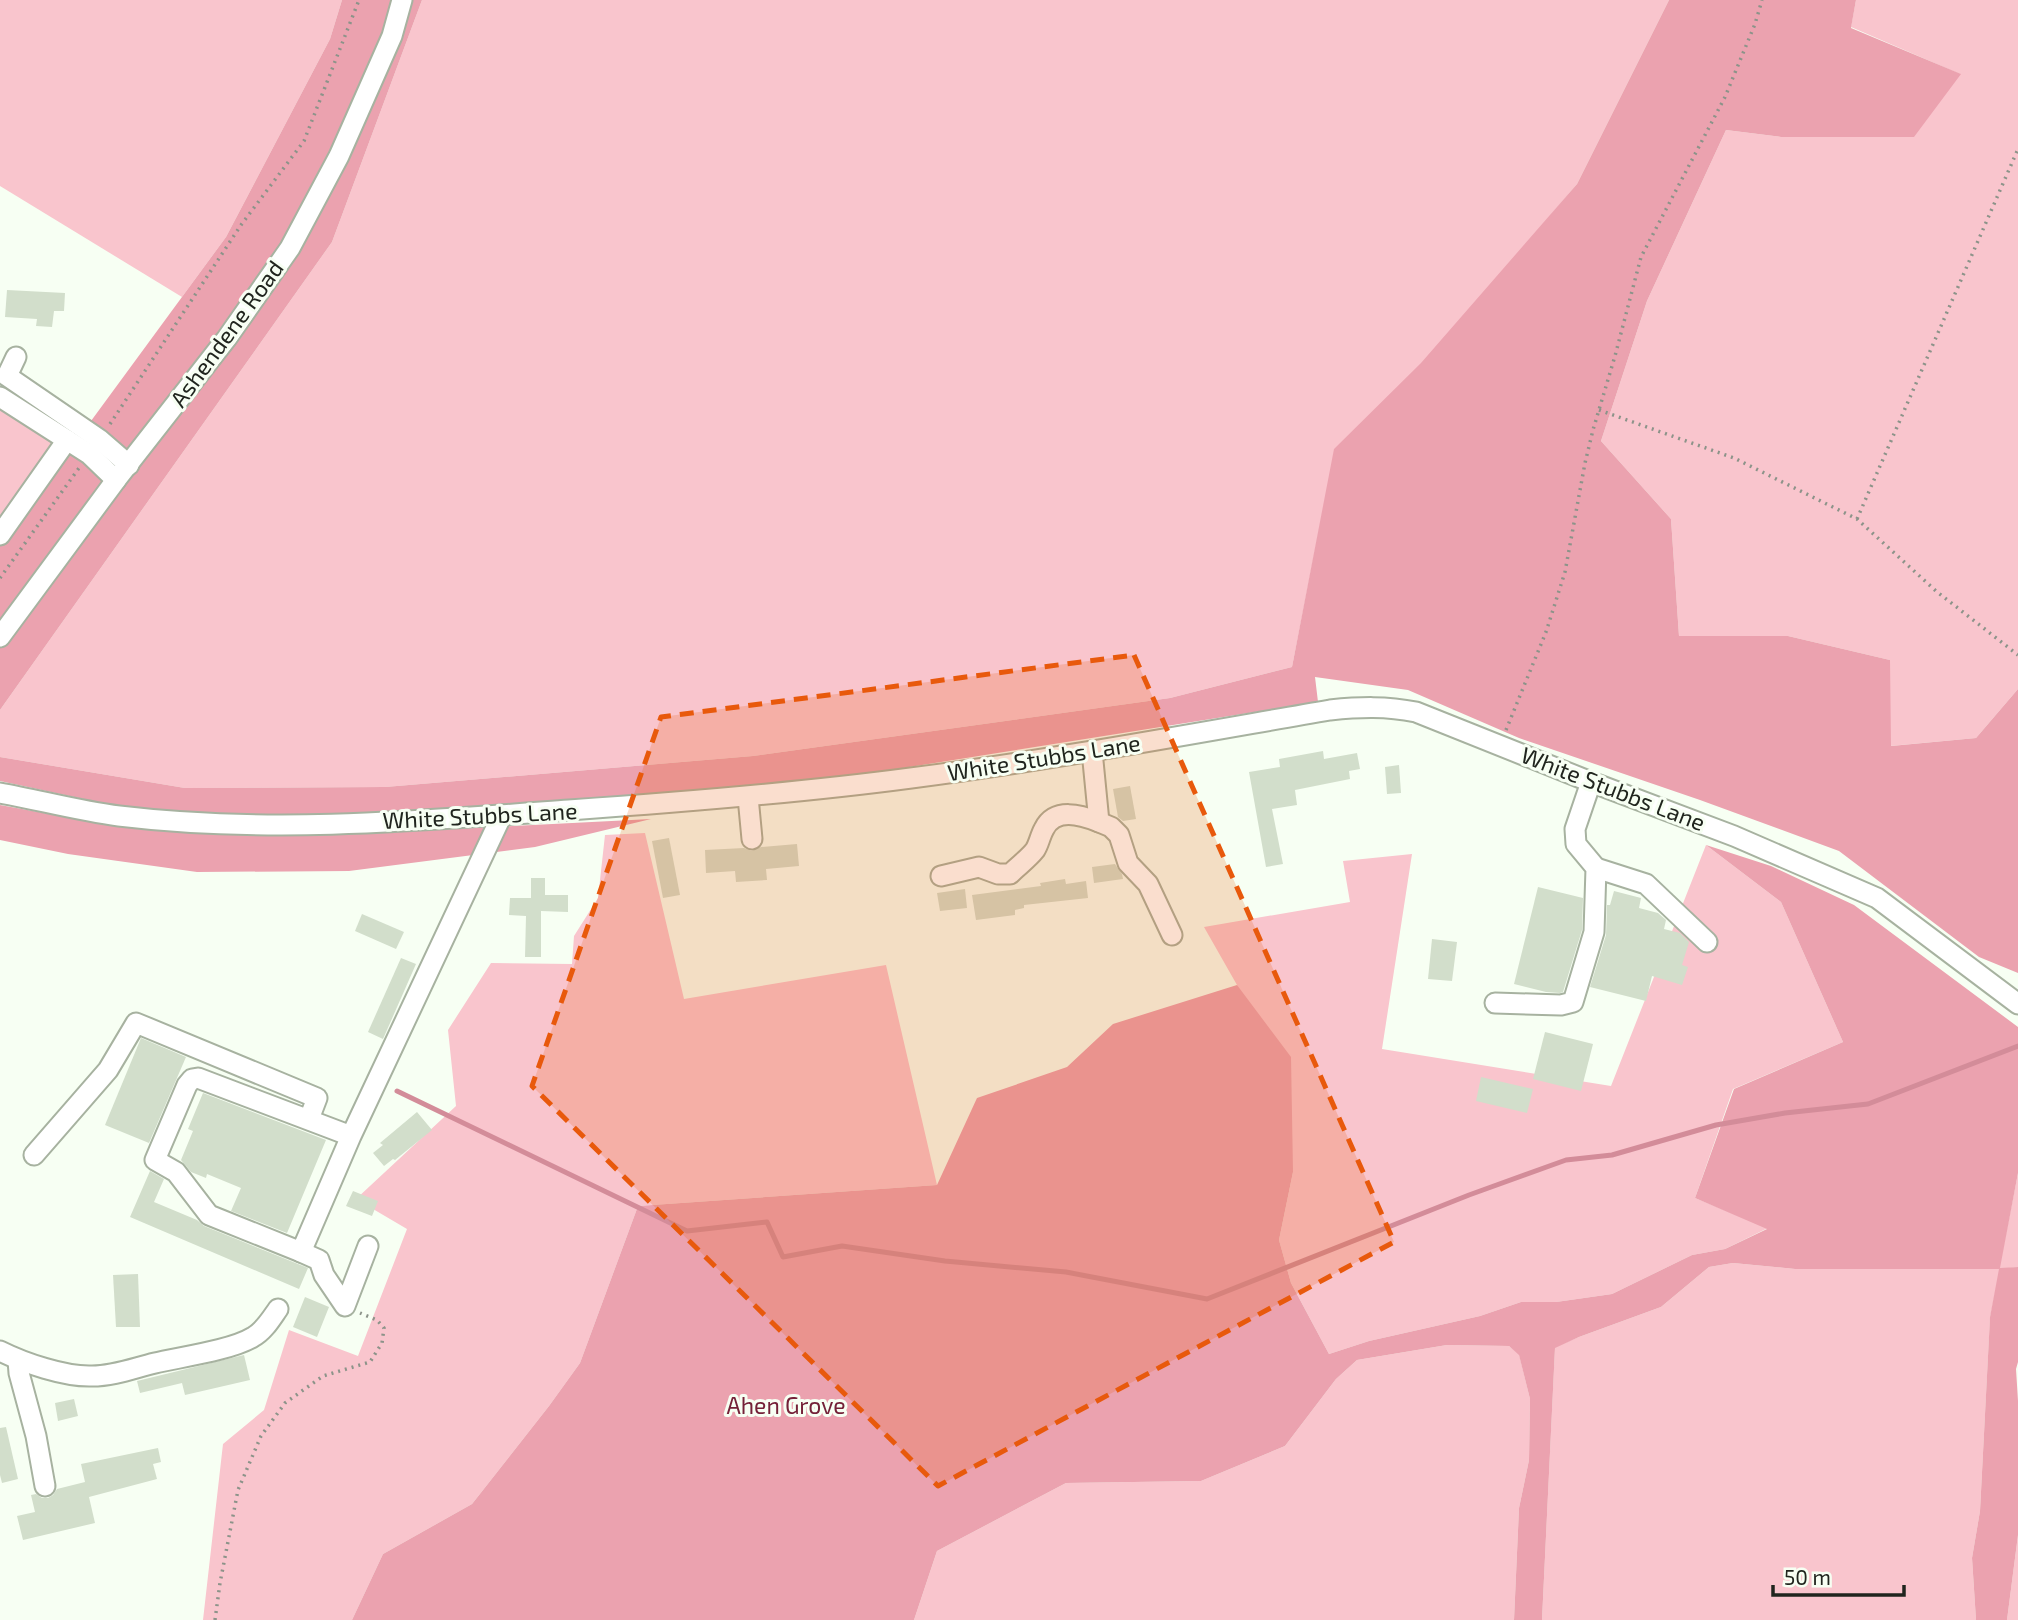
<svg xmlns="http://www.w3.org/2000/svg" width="2018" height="1620" viewBox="0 0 2018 1620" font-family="'Exo 2',sans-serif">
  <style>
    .green { fill: #f9c5cd }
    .forest { fill: #eba2af }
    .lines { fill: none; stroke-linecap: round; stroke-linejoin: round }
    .stream { stroke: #d38c99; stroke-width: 5 }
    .building { fill: #d2decb }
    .minor-casing { stroke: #a7b2a0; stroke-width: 23 }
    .path { stroke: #8c9389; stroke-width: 3.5; stroke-dasharray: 2 5; stroke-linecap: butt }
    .minor { stroke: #fff; stroke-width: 19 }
    .marked { fill: #e8590c; fill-opacity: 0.2; stroke: #e8590c; stroke-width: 5; stroke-dasharray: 14 9; stroke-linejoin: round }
    .labels { text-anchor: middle; stroke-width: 6; stroke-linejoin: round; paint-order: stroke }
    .street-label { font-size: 23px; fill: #20251e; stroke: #f7fff3 }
    .park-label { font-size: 23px; fill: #742138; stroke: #f7fff3 }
  </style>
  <rect width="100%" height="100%" fill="#f7fff3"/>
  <g class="green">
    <polygon points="0,0 342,0 330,39 226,237 182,297 0,186"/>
    <polygon points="422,0 1669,0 1577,184 1417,372 1335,449 1292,667 1170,698 753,756 385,787 185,788 0,757 0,710 332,242"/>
    <polygon points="1856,0 2018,0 2018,689 1976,738 1890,746 1890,660 1788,636 1679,636 1671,519 1601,441 1647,301 1726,130 1781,137 1960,74 1851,27"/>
    <polygon points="0,389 78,439 0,545"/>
    <polygon points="645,833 684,999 886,965 937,1185 638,1206 580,1363 549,1406 472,1504 383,1554 352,1620 203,1620 223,1444 264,1410 289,1330 358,1356 407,1229 356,1199 456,1106 448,1030 491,963 572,964 574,936 598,898 605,835"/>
    <polygon points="1706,845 1781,902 1843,1042 1733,1089 1695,1198 1768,1228 1725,1249 1692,1255 1612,1294 1556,1302 1521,1302 1480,1316 1369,1341 1329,1354 1291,1283 1279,1240 1293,1172 1237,985 1204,927 1350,902 1343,861 1412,854 1382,1049 1611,1086"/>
    <polygon points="2018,1173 2018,1267 2000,1269 1990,1318 1980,1511 1972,1558 1976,1620 1542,1620 1555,1347 1579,1337 1661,1307 1709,1267 1733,1263 1795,1269 1999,1269"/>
    <polygon points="1447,1345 1509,1346 1519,1354 1530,1399 1529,1460 1519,1508 1514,1620 914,1620 937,1551 1066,1483 1201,1481 1285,1446 1336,1379 1357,1360"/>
    <polygon points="2018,1535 2018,1620 2007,1620"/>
  </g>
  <g class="forest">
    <path d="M342,0H394C322,242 145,422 0,621V545L226,237L330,39Z"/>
    <polygon points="409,0 422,0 332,242 0,710 0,648 130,471 269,290"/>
    <polygon points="1669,0 1856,0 1851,28 1961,74 1914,137 1781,137 1726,130 1647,301 1601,441 1671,519 1679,636 1788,636 1890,660 1891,746 1976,738 2018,689 2018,973 1979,957 1839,851 1700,800 1519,738 1408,690 1315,677 1318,702 834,779 653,796 337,819 144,812 0,781 0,757 185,788 385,787 753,756 1170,698 1292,667 1334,449 1421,363 1577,184"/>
    <polygon points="0,805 104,824 233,830 396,832 651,819 535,847 349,871 197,872 68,854 0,840"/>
    <polygon points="1706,845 1771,866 1854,905 2018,1027 2018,1173 2000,1268 2018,1267 2018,1362 2016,1369 2018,1401 2018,1535 2007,1620 1976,1620 1972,1558 1980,1511 1990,1317 1999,1269 1795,1269 1733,1263 1709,1267 1661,1307 1579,1337 1555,1348 1542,1620 1514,1620 1519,1508 1529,1460 1530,1399 1519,1355 1509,1346 1447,1345 1357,1360 1336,1379 1285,1446 1201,1481 1066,1483 937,1551 914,1620 352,1620 383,1554 472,1504 549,1406 580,1363 638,1206 937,1185 977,1098 1067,1067 1113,1024 1237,985 1291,1057 1293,1172 1279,1240 1291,1283 1329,1354 1369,1341 1480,1316 1521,1302 1556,1302 1612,1294 1692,1255 1725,1249 1767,1229 1695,1198 1734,1089 1843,1042 1781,902"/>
  </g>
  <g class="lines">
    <polyline class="stream" points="397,1091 687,1231 767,1222 783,1257 842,1246 945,1261 1066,1272 1207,1299 1469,1195 1566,1160 1612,1155 1716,1125 1785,1113 1868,1104 2018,1046"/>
  </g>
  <g class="building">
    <polygon points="7,290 65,293 64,311 54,311 52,327 36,326 37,319 5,317"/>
    <polygon points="1323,751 1324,759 1357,753 1360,769 1349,771 1350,779 1295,790 1297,805 1272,809 1283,864 1266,867 1249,772 1280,767 1279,759"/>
    <polygon points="1399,765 1401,793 1387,794 1385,767"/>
    <polygon points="1130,786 1136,819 1123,821 1118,817 1113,789"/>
    <polygon points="669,838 680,895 663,898 652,841"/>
    <polygon points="797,844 799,866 766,869 767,880 736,882 735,871 706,873 705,850 744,848 752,851 761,847"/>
    <polygon points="1115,864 1122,874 1123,879 1094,883 1092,867"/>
    <polygon points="531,878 545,878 545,895 568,895 568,912 541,911 541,957 525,957 526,916 509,915 510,898 531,898"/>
    <polygon points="1065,879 1066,884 1086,881 1088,898 1024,905 1024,908 1015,910 1015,915 976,920 972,895 1041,886 1040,883"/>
    <polygon points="1538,887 1583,898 1582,930 1563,992 1560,993 1546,992 1514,984"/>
    <polygon points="965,889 967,908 940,911 937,893"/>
    <polygon points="1614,891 1641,898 1639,908 1658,913 1666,920 1664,929 1680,933 1689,942 1682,965 1688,967 1682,985 1652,976 1646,1001 1590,987 1606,935 1607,905 1610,905"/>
    <polygon points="362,914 404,932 396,949 355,931"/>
    <polygon points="1432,939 1457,942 1452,981 1428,979"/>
    <polygon points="401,958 416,964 383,1039 368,1032"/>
    <polygon points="1545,1032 1593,1044 1581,1091 1533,1079"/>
    <polygon points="141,1038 186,1057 149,1143 105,1125"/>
    <polygon points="1481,1077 1533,1089 1527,1113 1476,1101"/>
    <polygon points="203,1093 326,1140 287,1233 231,1211 241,1188 207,1174 206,1178 191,1172 181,1160 193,1131 188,1129"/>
    <polygon points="417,1112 432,1130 395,1160 393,1159 384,1166 373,1153 383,1145 380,1143"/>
    <polygon points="150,1171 164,1179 154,1202 197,1220 204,1226 308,1268 299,1289 130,1217"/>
    <polygon points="353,1191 378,1201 372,1216 346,1206"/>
    <polygon points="138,1274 140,1327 116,1327 113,1275"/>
    <polygon points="305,1297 329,1307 317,1337 293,1327"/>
    <polygon points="244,1355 250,1380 185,1395 182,1383 140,1393 137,1381"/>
    <polygon points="74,1399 78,1416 58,1421 55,1403"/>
    <polygon points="6,1427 18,1479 2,1483 0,1475 0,1428"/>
    <polygon points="158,1448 161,1462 153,1464 157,1479 89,1497 95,1523 23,1540 17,1516 35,1512 31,1495 36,1494 42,1498 48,1498 53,1495 57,1489 85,1482 81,1464"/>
  </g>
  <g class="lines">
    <g class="minor-casing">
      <g id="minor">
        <polyline points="16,357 7,376 99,439 129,465"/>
        <polyline points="0,397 89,454 116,480"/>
        <polyline points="0,535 67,440"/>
        <polyline points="0,637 116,480 227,338 290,248 339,156 392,36 402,0"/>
        <polyline points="1092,751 1099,822 1111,827 1119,835 1128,863 1148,884 1172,935"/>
        <path d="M0,793C39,800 79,811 119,816C268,834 420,821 569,810C684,802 798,793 911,778C1051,760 1191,734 1330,710C1360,707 1386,706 1416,712L1591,782L1734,836L1877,898L2018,1004"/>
        <polyline points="748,797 752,839"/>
        <polyline points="1596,868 1646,884 1707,942"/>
        <path d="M941,876L979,867L998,874H1010C1018,866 1028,859 1035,850C1039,844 1040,836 1044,829C1055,807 1081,815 1099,822"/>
        <polyline points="1495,1003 1561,1005 1573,1002 1594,932 1596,868 1576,844 1575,829 1591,782"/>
        <polyline points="351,1136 198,1078 192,1079 187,1085 155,1160 176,1172 209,1215 301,1252 351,1136 502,815"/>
        <polyline points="34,1155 108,1070 136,1023 317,1098 309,1119"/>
        <polyline points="301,1252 319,1260 324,1275 345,1306 368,1246"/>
        <path d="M0,1351C24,1363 65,1377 92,1376C114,1376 134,1368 155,1363C181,1357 232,1350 253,1337C264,1331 271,1319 278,1309"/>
        <polyline points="18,1360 19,1373 36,1436 45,1486"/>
      </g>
    </g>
    <g class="path">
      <polyline points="1599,410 1734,458 1857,519 1936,591 2018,655"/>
      <polyline points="110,424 241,225 304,141 359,0"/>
      <polyline points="1857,519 2018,149"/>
      <polyline points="0,578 79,468"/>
      <polyline points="1506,730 1546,632 1565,572 1585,463 1593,430 1615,356 1641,257 1725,97 1755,24 1762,0"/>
      <polyline points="215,1620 220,1583 238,1490 261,1436 285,1403 323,1376 370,1362 382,1343 384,1328 377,1320 360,1313"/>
    </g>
    <use href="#minor" class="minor"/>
  </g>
  <path class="marked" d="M1134,655L1394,1242L938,1486L532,1086L661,717Z"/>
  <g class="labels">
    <g class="street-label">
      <text transform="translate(227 334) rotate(-54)" y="8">Ashendene Road</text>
      <text transform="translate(1044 758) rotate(-9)" y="8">White Stubbs Lane</text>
      <text transform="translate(1613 789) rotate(21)" y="8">White Stubbs Lane</text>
      <text transform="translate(480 816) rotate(-3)" y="8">White Stubbs Lane</text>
    </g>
    <g class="park-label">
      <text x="786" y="1414">Ahen Grove</text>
    </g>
  </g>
  <path d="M1773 1585v10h131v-10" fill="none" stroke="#20251e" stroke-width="3.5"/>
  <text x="1784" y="1585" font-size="21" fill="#20251e" stroke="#f7fff3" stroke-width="5" paint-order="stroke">50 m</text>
</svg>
